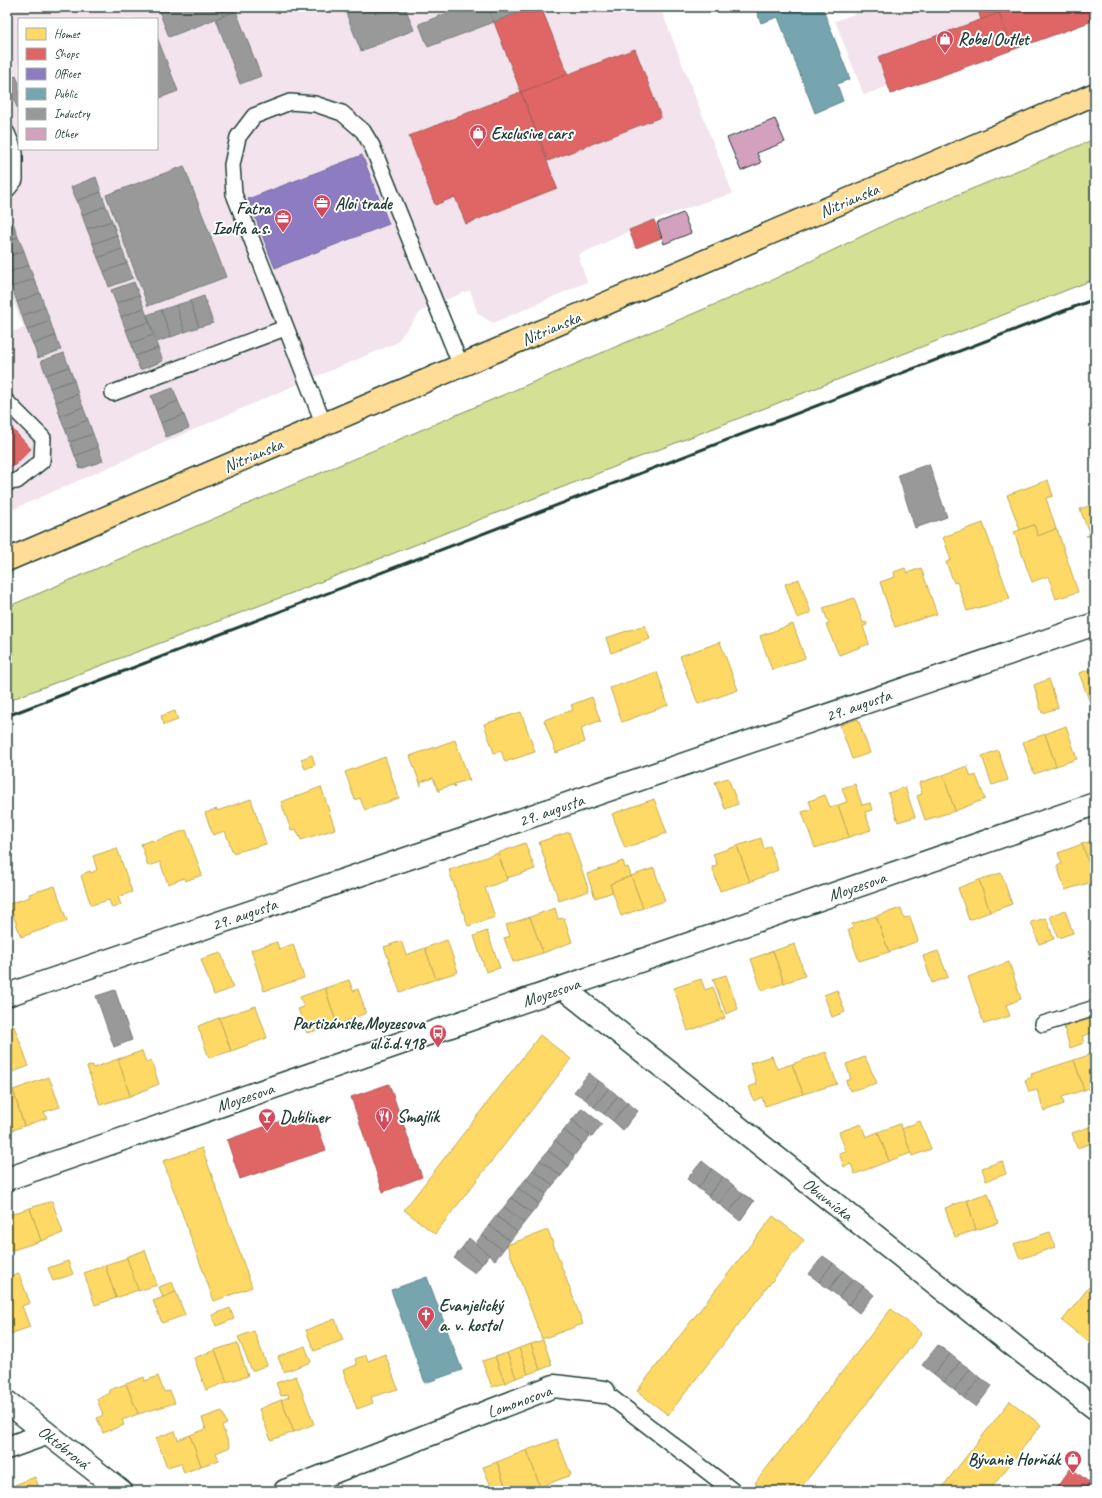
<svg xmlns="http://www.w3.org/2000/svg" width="1102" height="1498" viewBox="0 0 1102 1498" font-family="Caveat,sans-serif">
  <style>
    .built { fill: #f2e3ec; fill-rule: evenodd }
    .green { fill: #d4e093; stroke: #7a8e64 }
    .homes { fill: #ffd966; stroke: #bcaa57 }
    .shops { fill: #e06666; stroke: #a65a57 }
    .offices { fill: #8e7cc3; stroke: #6d6998 }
    .public { fill: #76a5af; stroke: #5c868a }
    .industry { fill: #999; stroke: #747d7b }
    .building { fill: #d3a1be; stroke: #1f3d34 }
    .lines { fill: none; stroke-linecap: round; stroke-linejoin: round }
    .service-casing { stroke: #1f3d34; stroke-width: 18 }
    .minor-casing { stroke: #1f3d34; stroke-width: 25 }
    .primary-casing { stroke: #1f3d34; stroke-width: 25 }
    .service { stroke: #fff; stroke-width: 15 }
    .minor { stroke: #fff; stroke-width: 22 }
    .primary { stroke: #ffdd96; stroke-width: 22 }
    .rail { stroke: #1f3d34; stroke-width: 3 }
    .labels { text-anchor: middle; stroke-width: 4; stroke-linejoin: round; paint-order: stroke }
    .poi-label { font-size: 17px; font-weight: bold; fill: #1f3d34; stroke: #fff; text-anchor: start }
    .street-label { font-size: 17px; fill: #1f3d34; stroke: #fff }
  </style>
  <rect width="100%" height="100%" fill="#fff"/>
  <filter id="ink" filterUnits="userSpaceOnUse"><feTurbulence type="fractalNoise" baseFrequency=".025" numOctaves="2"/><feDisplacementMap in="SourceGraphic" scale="8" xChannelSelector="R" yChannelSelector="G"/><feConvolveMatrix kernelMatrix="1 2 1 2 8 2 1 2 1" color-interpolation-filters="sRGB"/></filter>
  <g filter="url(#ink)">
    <g class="built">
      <path d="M7,7H660L733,194L710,200L654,220L578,255L587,282L493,323L478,314L470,290L445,300L421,311L396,343L277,393L7,512V333L24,328L7,285ZM19,19H157V149H19Z"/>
      <polygon points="874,7 1095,7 1095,21 891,94 888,86 864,95 835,21"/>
    </g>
    <polygon class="green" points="1095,139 1095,279 269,602 7,701 7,607 772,280 895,220"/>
    <g class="homes">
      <polygon points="1048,480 1053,496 1046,498 1056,529 1038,536 1034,525 1020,530 1007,495"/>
      <polygon points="1095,504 1095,549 1090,536 1086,536 1090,535 1080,509"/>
      <polygon points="983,523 1010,599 967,611 957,582 954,583 946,562 951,560 943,537"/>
      <polygon points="1034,525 1038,536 1056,529 1058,532 1078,592 1056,599 1048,576 1032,582 1014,532"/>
      <polygon points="905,568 907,573 921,568 937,614 895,627 880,582 895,577 894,572"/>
      <polygon points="799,579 811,613 797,618 785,584"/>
      <polygon points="854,598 863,623 866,622 867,625 863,626 869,644 839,655 826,625 829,624 823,608"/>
      <polygon points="793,624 805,658 772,670 760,636"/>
      <polygon points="645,625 650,639 611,653 606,638"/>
      <polygon points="720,642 738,690 698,704 680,656"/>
      <polygon points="1095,668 1095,698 1089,700 1079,673"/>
      <polygon points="657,672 668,705 622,722 610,688"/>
      <polygon points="1049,679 1058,708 1042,713 1034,685"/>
      <polygon points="592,697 601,723 599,721 581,728 585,742 556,753 544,720 573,710 571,705"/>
      <polygon points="175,711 178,720 164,725 161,716"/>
      <polygon points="521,712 535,752 505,762 501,751 494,753 484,724"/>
      <polygon points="1095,712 1095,730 1089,714"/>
      <polygon points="858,719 870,753 852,759 840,725"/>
      <polygon points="1066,726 1077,759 1056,766 1045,734"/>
      <polygon points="1045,734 1056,766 1034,774 1023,742"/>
      <polygon points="455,740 470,782 468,780 454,784 455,787 453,785 439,789 439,792 433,778 421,782 421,786 410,756"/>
      <polygon points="998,750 1008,780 992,785 982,756"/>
      <polygon points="312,755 315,765 305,769 301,759"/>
      <polygon points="385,757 399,798 365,810 360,798 355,800 345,772"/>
      <polygon points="967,766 971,777 976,775 985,799 955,811 943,775"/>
      <polygon points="943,775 955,811 925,820 917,796 922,794 919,783"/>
      <polygon points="728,778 738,804 725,809 715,782"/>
      <polygon points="855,784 862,805 870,803 872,810 865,812 871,830 849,837 838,805 847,802 842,788"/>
      <polygon points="321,787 335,829 301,840 296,829 291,830 281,802"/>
      <polygon points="905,787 915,817 898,822 888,793"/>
      <polygon points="825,795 830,807 838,805 849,837 815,848 802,812 812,809 809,801"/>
      <polygon points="251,799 266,844 233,853 225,831 213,835 205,813 217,809 217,811"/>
      <polygon points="654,799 667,833 625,848 612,814"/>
      <polygon points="186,830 202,875 185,881 184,878 168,884 160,862 148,866 141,844 152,840 153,842"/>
      <polygon points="569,832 589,891 559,901 539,842"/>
      <polygon points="761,838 764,849 770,846 778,870 750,882 737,846"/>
      <polygon points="1095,840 1095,881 1082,844"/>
      <polygon points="525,843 535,869 507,878 498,853"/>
      <polygon points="1082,844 1095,881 1065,890 1057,865 1062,864 1058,853"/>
      <polygon points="737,846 750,882 720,891 712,867 717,865 713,854"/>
      <polygon points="117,848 132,892 118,897 121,905 112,908 109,900 91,905 81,876 87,872 90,871 91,873 97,870 93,856"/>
      <polygon points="498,853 507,880 485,888 495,917 468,926 449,870"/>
      <polygon points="623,861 625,868 628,867 631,876 610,884 613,892 595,898 587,874"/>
      <polygon points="654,868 665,901 643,908 631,876"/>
      <polygon points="1001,873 1012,904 990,912 979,880"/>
      <polygon points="631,876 643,908 621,916 610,884"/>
      <polygon points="979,880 990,912 969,920 958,888"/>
      <polygon points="55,886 67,921 21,937 9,904 30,897 29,894"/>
      <polygon points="555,908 558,919 564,918 572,942 543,953 530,917"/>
      <polygon points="901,908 904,918 910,917 918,941 889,952 876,916"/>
      <polygon points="1065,910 1073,933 1058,938 1050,916"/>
      <polygon points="876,916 889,952 859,961 848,930 853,928 852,924"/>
      <polygon points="530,917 543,953 513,962 504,938 510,936 506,925"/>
      <polygon points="1046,918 1054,939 1039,944 1031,922"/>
      <polygon points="487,931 500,968 486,972 474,936"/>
      <polygon points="447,940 458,972 436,979 425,948"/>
      <polygon points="401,941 406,955 425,948 436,979 400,992 384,947"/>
      <polygon points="277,942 279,949 293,944 304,978 264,991 251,950"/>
      <polygon points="795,944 805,976 784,983 773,951"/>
      <polygon points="773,951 784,983 762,991 751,959"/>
      <polygon points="938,951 948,977 932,983 923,956"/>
      <polygon points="221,953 233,988 214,995 201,959"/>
      <polygon points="1095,961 1095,974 1091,962"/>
      <polygon points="1009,962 1021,999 1006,1005 1010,1016 984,1024 968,977"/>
      <polygon points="726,975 738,1009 726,1014 713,979"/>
      <polygon points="701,979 705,990 713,987 725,1018 688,1031 674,988"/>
      <polygon points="349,980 353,991 358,989 366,1013 337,1025 325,988"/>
      <polygon points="325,988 337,1025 307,1033 298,1009 304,1007 300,997"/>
      <polygon points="837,990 845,1012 832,1017 824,995"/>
      <polygon points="256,1006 267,1038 231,1051 219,1018"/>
      <polygon points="219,1018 231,1051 209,1058 198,1026"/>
      <polygon points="1093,1018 1095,1032 1082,1036 1084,1043 1070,1048 1064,1027"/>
      <polygon points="14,1026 29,1066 7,1074 7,1028"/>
      <polygon points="540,1035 571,1059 435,1234 404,1210"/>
      <polygon points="142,1051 146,1062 151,1060 159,1084 130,1096 118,1059"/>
      <polygon points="826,1052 837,1084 803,1094 792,1064"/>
      <polygon points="1095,1053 1095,1086 1084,1090 1074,1060"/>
      <polygon points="772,1056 777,1069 792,1064 803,1094 765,1106 762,1097 754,1101 749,1087 757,1084 750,1063"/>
      <polygon points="865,1057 877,1083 850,1091 846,1081 851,1079 846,1064"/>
      <polygon points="118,1059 130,1096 100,1105 87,1067 93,1065 93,1068"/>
      <polygon points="1074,1060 1084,1090 1062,1097 1064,1104 1044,1111 1037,1090 1029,1092 1025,1080 1032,1077 1031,1074"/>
      <polygon points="49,1077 60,1107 44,1112 47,1118 24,1126 13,1090"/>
      <polygon points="13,1090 24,1126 7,1132 7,1092"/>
      <polygon points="920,1121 931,1149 912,1156 902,1129"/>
      <polygon points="861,1124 866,1137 878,1132 889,1161 855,1174 851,1164 844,1167 839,1153 846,1151 839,1132"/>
      <polygon points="900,1124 911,1153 889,1161 878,1132"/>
      <polygon points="1095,1125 1095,1142 1077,1148 1072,1133"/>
      <polygon points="202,1148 252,1287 214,1301 163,1161"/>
      <polygon points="1002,1161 1006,1174 986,1181 982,1168"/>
      <polygon points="988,1193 998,1223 976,1230 967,1200"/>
      <polygon points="967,1200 976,1230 955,1237 945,1208"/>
      <polygon points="52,1201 63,1233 41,1241 30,1208"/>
      <polygon points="30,1208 41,1241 7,1252 7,1225 12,1223 9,1215"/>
      <polygon points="773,1216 804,1240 668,1415 637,1391"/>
      <polygon points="548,1230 583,1324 542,1339 507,1245"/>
      <polygon points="1050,1232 1055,1247 1020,1259 1014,1244"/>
      <polygon points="145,1250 157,1285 138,1291 126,1257"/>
      <polygon points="127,1258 138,1290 116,1298 105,1265"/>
      <polygon points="68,1261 73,1274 53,1281 48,1268"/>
      <polygon points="105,1265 116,1298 95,1305 84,1273"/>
      <polygon points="19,1274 30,1303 22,1306 30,1327 7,1335 7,1277"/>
      <polygon points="172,1282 176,1292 163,1298 159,1287"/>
      <polygon points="1089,1287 1095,1292 1095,1347 1062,1321"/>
      <polygon points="176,1292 185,1315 162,1323 153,1301"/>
      <polygon points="230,1308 234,1319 216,1326 212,1315"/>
      <polygon points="891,1309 922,1333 798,1491 765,1491 755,1483"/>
      <polygon points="335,1319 343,1340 314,1351 306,1330"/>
      <polygon points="254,1331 267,1365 252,1371 238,1337"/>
      <polygon points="543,1340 552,1365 540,1370 531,1344"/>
      <polygon points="237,1343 248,1376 227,1382 215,1350"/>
      <polygon points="531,1344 540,1370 528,1374 519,1348"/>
      <polygon points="305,1346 311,1362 284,1372 278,1357"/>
      <polygon points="519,1348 528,1374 516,1378 507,1353"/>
      <polygon points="215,1350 227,1382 206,1390 194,1358"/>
      <polygon points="507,1353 516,1378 505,1383 495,1357"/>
      <polygon points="385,1354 398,1389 371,1397 373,1403 357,1409 343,1370 357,1365 355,1359 366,1355 368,1361"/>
      <polygon points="495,1357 505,1383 492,1387 482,1361"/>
      <polygon points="158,1376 164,1392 170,1391 175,1403 138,1414 126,1384 144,1377 145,1381"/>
      <polygon points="296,1376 314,1424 294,1432 281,1400 289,1397 288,1394 281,1396 276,1383"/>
      <polygon points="126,1384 138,1414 122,1420 124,1425 103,1433 97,1418 103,1415 97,1399 110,1393 109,1390"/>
      <polygon points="281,1400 294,1432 271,1440 259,1409"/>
      <polygon points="1010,1401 1041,1425 989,1491 939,1491"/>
      <polygon points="222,1411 227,1424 222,1426 230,1447 216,1453 219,1460 201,1466 190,1435 206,1429 202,1418"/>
      <polygon points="175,1431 178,1440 190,1435 201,1466 184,1473 181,1463 167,1467 156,1438"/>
      <polygon points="557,1439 571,1475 540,1487 527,1450"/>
      <polygon points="527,1450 540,1487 529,1491 507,1491 497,1462"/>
      <polygon points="497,1462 507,1491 493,1491 483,1467"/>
      <polygon points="35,1477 40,1491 7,1491 7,1488"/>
    </g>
    <g class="shops">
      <polygon points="533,7 541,7 568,75 521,92 494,22"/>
      <polygon points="977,7 1006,7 1008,10 981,20"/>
      <polygon points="1017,7 1090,7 1095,20 1012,50 999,13"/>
      <polygon points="999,13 1012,50 891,94 878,57"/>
      <polygon points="635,49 661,117 548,161 521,92"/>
      <polygon points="521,92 557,188 466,224 455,197 435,205 409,136"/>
      <polygon points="654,220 661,238 636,248 629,230"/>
      <polygon points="7,423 31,449 13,467 7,461"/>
      <polygon points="389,1084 422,1177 383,1192 351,1097"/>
      <polygon points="312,1110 326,1150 240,1179 227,1140"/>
      <polygon points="1071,1468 1095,1487 1095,1491 1054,1491"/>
    </g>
    <polygon class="offices" points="362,155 389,224 275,268 248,199"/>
    <g class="public">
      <polygon points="755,7 822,7 850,79 837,84 843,101 815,113 778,17 761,23"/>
      <polygon points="427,1277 462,1370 425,1383 391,1290"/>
    </g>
    <g class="industry">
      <polygon points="169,7 220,7 223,16 169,37 159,11"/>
      <polygon points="220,7 248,7 223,16"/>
      <polygon points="347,7 405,7 414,30 361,51 344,8"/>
      <polygon points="463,7 488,7 494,22 428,47 419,24"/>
      <polygon points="488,7 533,7 494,22"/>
      <polygon points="236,11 261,76 240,84 216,19"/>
      <polygon points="157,37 178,91 157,99"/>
      <polygon points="16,76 19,83 19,112 7,84 7,79"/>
      <polygon points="184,166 226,277 148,306 106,195"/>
      <polygon points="96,177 101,192 77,201 71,187"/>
      <polygon points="101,192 106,206 82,215 77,201"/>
      <polygon points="106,206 112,221 87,229 82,215"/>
      <polygon points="112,221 117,235 93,244 87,229"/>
      <polygon points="13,222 18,237 7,241 7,225"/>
      <polygon points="117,235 122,249 98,258 93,244"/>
      <polygon points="18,237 24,251 7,257 7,241"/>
      <polygon points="122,249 127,263 104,272 98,258"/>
      <polygon points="24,251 29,265 7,273 7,257"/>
      <polygon points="127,263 133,278 109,287 104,272"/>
      <polygon points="29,265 34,279 12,287 7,273"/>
      <polygon points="34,279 40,293 17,302 12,287"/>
      <polygon points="134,282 139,295 116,303 111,290"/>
      <polygon points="40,293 45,307 22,316 17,302"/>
      <polygon points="139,295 144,308 121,317 116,303"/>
      <polygon points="204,296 213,323 199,327 190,301"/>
      <polygon points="190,301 199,327 185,332 176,305"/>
      <polygon points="176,305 185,332 171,337 161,310"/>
      <polygon points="45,307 50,321 27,330 22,316"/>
      <polygon points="144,308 149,322 126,330 121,317"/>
      <polygon points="161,310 171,337 157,342 147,315"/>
      <polygon points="50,321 55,336 33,344 27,330"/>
      <polygon points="149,322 153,335 131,343 126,330"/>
      <polygon points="153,335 158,348 135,356 131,343"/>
      <polygon points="55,336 61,350 38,358 33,344"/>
      <polygon points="158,348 163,361 140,370 135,356"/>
      <polygon points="64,353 69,367 46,375 41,361"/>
      <polygon points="69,367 74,380 50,388 46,375"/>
      <polygon points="74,380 78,394 56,402 50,388"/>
      <polygon points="173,388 178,401 156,410 151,396"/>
      <polygon points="78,394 83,407 60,416 56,402"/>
      <polygon points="178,401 184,415 161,423 156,410"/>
      <polygon points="83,407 88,420 65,429 60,416"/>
      <polygon points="184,415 189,428 166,437 161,423"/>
      <polygon points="88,420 93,434 70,442 65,429"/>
      <polygon points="93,434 98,447 75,456 70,442"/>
      <polygon points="98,447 103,461 80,469 75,456"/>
      <polygon points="929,464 947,517 915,528 898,475"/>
      <polygon points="115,990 132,1040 114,1047 96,996"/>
      <polygon points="589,1073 599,1081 585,1099 574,1092"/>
      <polygon points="599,1081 609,1088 594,1107 585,1099"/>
      <polygon points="609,1088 618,1096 604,1114 594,1107"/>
      <polygon points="618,1096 628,1103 613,1121 604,1114"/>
      <polygon points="628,1103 638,1111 623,1130 613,1121"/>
      <polygon points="582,1108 602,1124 592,1137 572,1120"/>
      <polygon points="572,1120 590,1136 582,1145 564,1130"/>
      <polygon points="564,1130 582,1145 574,1156 555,1140"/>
      <polygon points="555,1140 574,1156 569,1166 548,1151"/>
      <polygon points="548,1151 569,1166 561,1176 540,1160"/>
      <polygon points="540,1160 561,1176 553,1185 533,1170"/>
      <polygon points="702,1161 712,1169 698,1188 687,1179"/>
      <polygon points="712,1169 723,1177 708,1196 698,1188"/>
      <polygon points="533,1170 553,1185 546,1194 526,1179"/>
      <polygon points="723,1177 733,1185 719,1204 708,1196"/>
      <polygon points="526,1179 546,1194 539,1204 518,1188"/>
      <polygon points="733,1185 743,1194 729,1212 719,1204"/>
      <polygon points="518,1188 539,1204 532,1213 511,1198"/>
      <polygon points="743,1194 754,1201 740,1221 729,1212"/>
      <polygon points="511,1198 532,1213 524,1223 504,1207"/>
      <polygon points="504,1207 524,1223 517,1232 496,1216"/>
      <polygon points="496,1216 517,1232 510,1241 489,1225"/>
      <polygon points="489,1225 510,1241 503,1250 482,1235"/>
      <polygon points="482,1235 503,1250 495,1260 475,1244"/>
      <polygon points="469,1238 489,1255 482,1264 462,1248"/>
      <polygon points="462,1248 482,1264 475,1273 454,1258"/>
      <polygon points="823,1256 833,1263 819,1282 809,1274"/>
      <polygon points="833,1263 843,1271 829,1289 819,1282"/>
      <polygon points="843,1271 853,1279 839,1297 829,1289"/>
      <polygon points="853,1279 863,1286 849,1305 839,1297"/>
      <polygon points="863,1286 874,1295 859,1313 849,1305"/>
      <polygon points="938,1345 950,1354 934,1374 922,1365"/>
      <polygon points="950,1354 960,1362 944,1382 934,1374"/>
      <polygon points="960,1362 970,1369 954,1390 944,1382"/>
      <polygon points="970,1369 980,1378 964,1398 954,1390"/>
      <polygon points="980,1378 992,1386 976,1407 964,1398"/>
    </g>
    <g class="building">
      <polygon points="775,119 785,142 757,153 761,163 741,171 727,138"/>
      <polygon points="683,213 691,233 664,244 657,223"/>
    </g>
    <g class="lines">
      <g class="service-casing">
        <g id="service">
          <polyline points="7,133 15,153 15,180 7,190"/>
          <polyline points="113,393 285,328"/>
          <polyline points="7,402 43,438 42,461 17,481 7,482"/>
          <polyline points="324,425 234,194 232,165 238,137 254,116 290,102 315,104 342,113 363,131 372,146 461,366"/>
          <polyline points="1043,1024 1095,1008"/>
          <polyline points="604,1392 733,1491"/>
        </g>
      </g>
      <g class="minor-casing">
        <g id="minor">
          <polyline points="563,988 1023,1353 1095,1408"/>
          <polyline points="7,995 1095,624"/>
          <polyline points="7,1179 1095,804"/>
          <polyline points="7,1402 121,1491"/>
          <polyline points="7,1448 46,1434"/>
          <polyline points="285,1491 554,1386 604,1392"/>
        </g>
      </g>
      <g class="primary-casing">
        <polyline id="primary" points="7,560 1095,94"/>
      </g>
      <use href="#service" class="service"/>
      <use href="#minor" class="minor"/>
      <use href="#primary" class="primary"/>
      <polyline class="rail" points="7,716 1095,299"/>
    </g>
  </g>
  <defs>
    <g id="shop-pin" transform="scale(0.9)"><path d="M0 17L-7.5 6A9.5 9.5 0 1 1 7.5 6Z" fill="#d1495b" stroke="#fff"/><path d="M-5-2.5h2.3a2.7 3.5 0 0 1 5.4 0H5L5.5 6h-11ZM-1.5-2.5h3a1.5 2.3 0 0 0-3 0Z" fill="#fff"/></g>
    <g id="office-pin" transform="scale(0.9)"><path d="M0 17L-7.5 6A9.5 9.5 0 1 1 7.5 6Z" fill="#d1495b" stroke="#fff"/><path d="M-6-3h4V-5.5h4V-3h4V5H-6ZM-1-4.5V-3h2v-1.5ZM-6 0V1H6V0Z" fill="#fff"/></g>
    <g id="bus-pin" transform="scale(0.9)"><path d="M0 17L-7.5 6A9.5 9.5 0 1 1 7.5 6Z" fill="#d1495b" stroke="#fff"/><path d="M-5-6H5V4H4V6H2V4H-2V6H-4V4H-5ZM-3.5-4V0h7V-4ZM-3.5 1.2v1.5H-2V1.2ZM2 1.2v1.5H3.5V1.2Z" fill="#fff"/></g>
    <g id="restaurant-pin" transform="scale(0.9)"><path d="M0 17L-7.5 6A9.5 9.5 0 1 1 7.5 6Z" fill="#d1495b" stroke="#fff"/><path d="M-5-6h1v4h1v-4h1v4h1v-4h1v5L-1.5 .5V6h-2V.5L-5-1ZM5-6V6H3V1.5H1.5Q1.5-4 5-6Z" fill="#fff"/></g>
    <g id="bar-pin" transform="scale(0.9)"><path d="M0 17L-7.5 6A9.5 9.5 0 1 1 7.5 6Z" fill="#d1495b" stroke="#fff"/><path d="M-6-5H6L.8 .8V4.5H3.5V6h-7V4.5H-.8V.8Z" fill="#fff"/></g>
    <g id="church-pin" transform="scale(0.9)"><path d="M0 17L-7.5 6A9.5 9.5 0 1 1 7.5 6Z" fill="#d1495b" stroke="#fff"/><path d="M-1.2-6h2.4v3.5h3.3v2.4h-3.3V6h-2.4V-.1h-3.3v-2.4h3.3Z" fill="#fff"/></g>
  </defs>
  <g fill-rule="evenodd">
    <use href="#shop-pin" x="945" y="39"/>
    <use href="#shop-pin" x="478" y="133"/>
    <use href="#office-pin" x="322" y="203"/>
    <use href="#office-pin" x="283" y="218"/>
    <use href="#bus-pin" x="438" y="1033"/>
    <use href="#restaurant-pin" x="384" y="1116"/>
    <use href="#bar-pin" x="267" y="1117"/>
    <use href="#church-pin" x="426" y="1315"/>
    <use href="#shop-pin" x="1073" y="1459"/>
  </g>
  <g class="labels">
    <g class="poi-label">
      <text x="958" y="45">Robel Outlet</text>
      <text x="491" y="139">Exclusive cars</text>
      <text x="335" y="209">Aloi trade</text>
      <text x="270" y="214" text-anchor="end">Fatra<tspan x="270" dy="20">Izolfa a.s.</tspan></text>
      <text x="425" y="1029" text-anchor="end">Partizánske,Moyzesova<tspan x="425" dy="20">ul.č.d.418</tspan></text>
      <text x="397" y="1122">Smajlík</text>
      <text x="280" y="1123">Dubliner</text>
      <text x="439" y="1311">Evanjelický<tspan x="439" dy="20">a. v. kostol</tspan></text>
      <text x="1060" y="1465" text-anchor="end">Bývanie Horňák</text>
    </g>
    <g class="street-label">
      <text transform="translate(849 200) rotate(-23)" y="6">Nitrianska</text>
      <text transform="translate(551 328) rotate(-23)" y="6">Nitrianska</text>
      <text transform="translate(253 455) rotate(-23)" y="6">Nitrianska</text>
      <text transform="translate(858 705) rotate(-19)" y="6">29. augusta</text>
      <text transform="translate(551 810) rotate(-19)" y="6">29. augusta</text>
      <text transform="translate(857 886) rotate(-19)" y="6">Moyzesova</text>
      <text transform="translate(244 914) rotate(-19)" y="6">29. augusta</text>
      <text transform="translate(551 992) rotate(-19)" y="6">Moyzesova</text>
      <text transform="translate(245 1097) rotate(-19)" y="6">Moyzesova</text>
      <text transform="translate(828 1199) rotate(38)" y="6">Obuvnícka</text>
      <text transform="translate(519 1401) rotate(-20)" y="6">Lomonosova</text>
      <text transform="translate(64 1447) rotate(38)" y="6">Októbrová</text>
    </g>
  </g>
  <rect width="1102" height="1498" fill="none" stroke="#fff" stroke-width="24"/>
  <rect x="12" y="12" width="1078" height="1474" fill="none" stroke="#1f3d34" stroke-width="1.5" filter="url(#ink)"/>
  <rect x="18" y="18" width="140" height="132" fill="#ffffff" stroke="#a5b1ae"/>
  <rect x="26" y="28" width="20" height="12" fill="#ffd966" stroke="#a5b1ae"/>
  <text x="54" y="38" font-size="12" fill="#1f3d34">Homes</text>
  <rect x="26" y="48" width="20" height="12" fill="#e06666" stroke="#a5b1ae"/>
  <text x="54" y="58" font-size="12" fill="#1f3d34">Shops</text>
  <rect x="26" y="68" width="20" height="12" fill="#8e7cc3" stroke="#a5b1ae"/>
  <text x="54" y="78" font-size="12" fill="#1f3d34">Offices</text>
  <rect x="26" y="88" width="20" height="12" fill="#76a5af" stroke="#a5b1ae"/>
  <text x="54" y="98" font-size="12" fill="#1f3d34">Public</text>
  <rect x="26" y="108" width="20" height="12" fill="#999999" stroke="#a5b1ae"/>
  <text x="54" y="118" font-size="12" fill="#1f3d34">Industry</text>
  <rect x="26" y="128" width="20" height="12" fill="#d3a1be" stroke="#a5b1ae"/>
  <text x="54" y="138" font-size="12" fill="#1f3d34">Other</text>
</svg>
